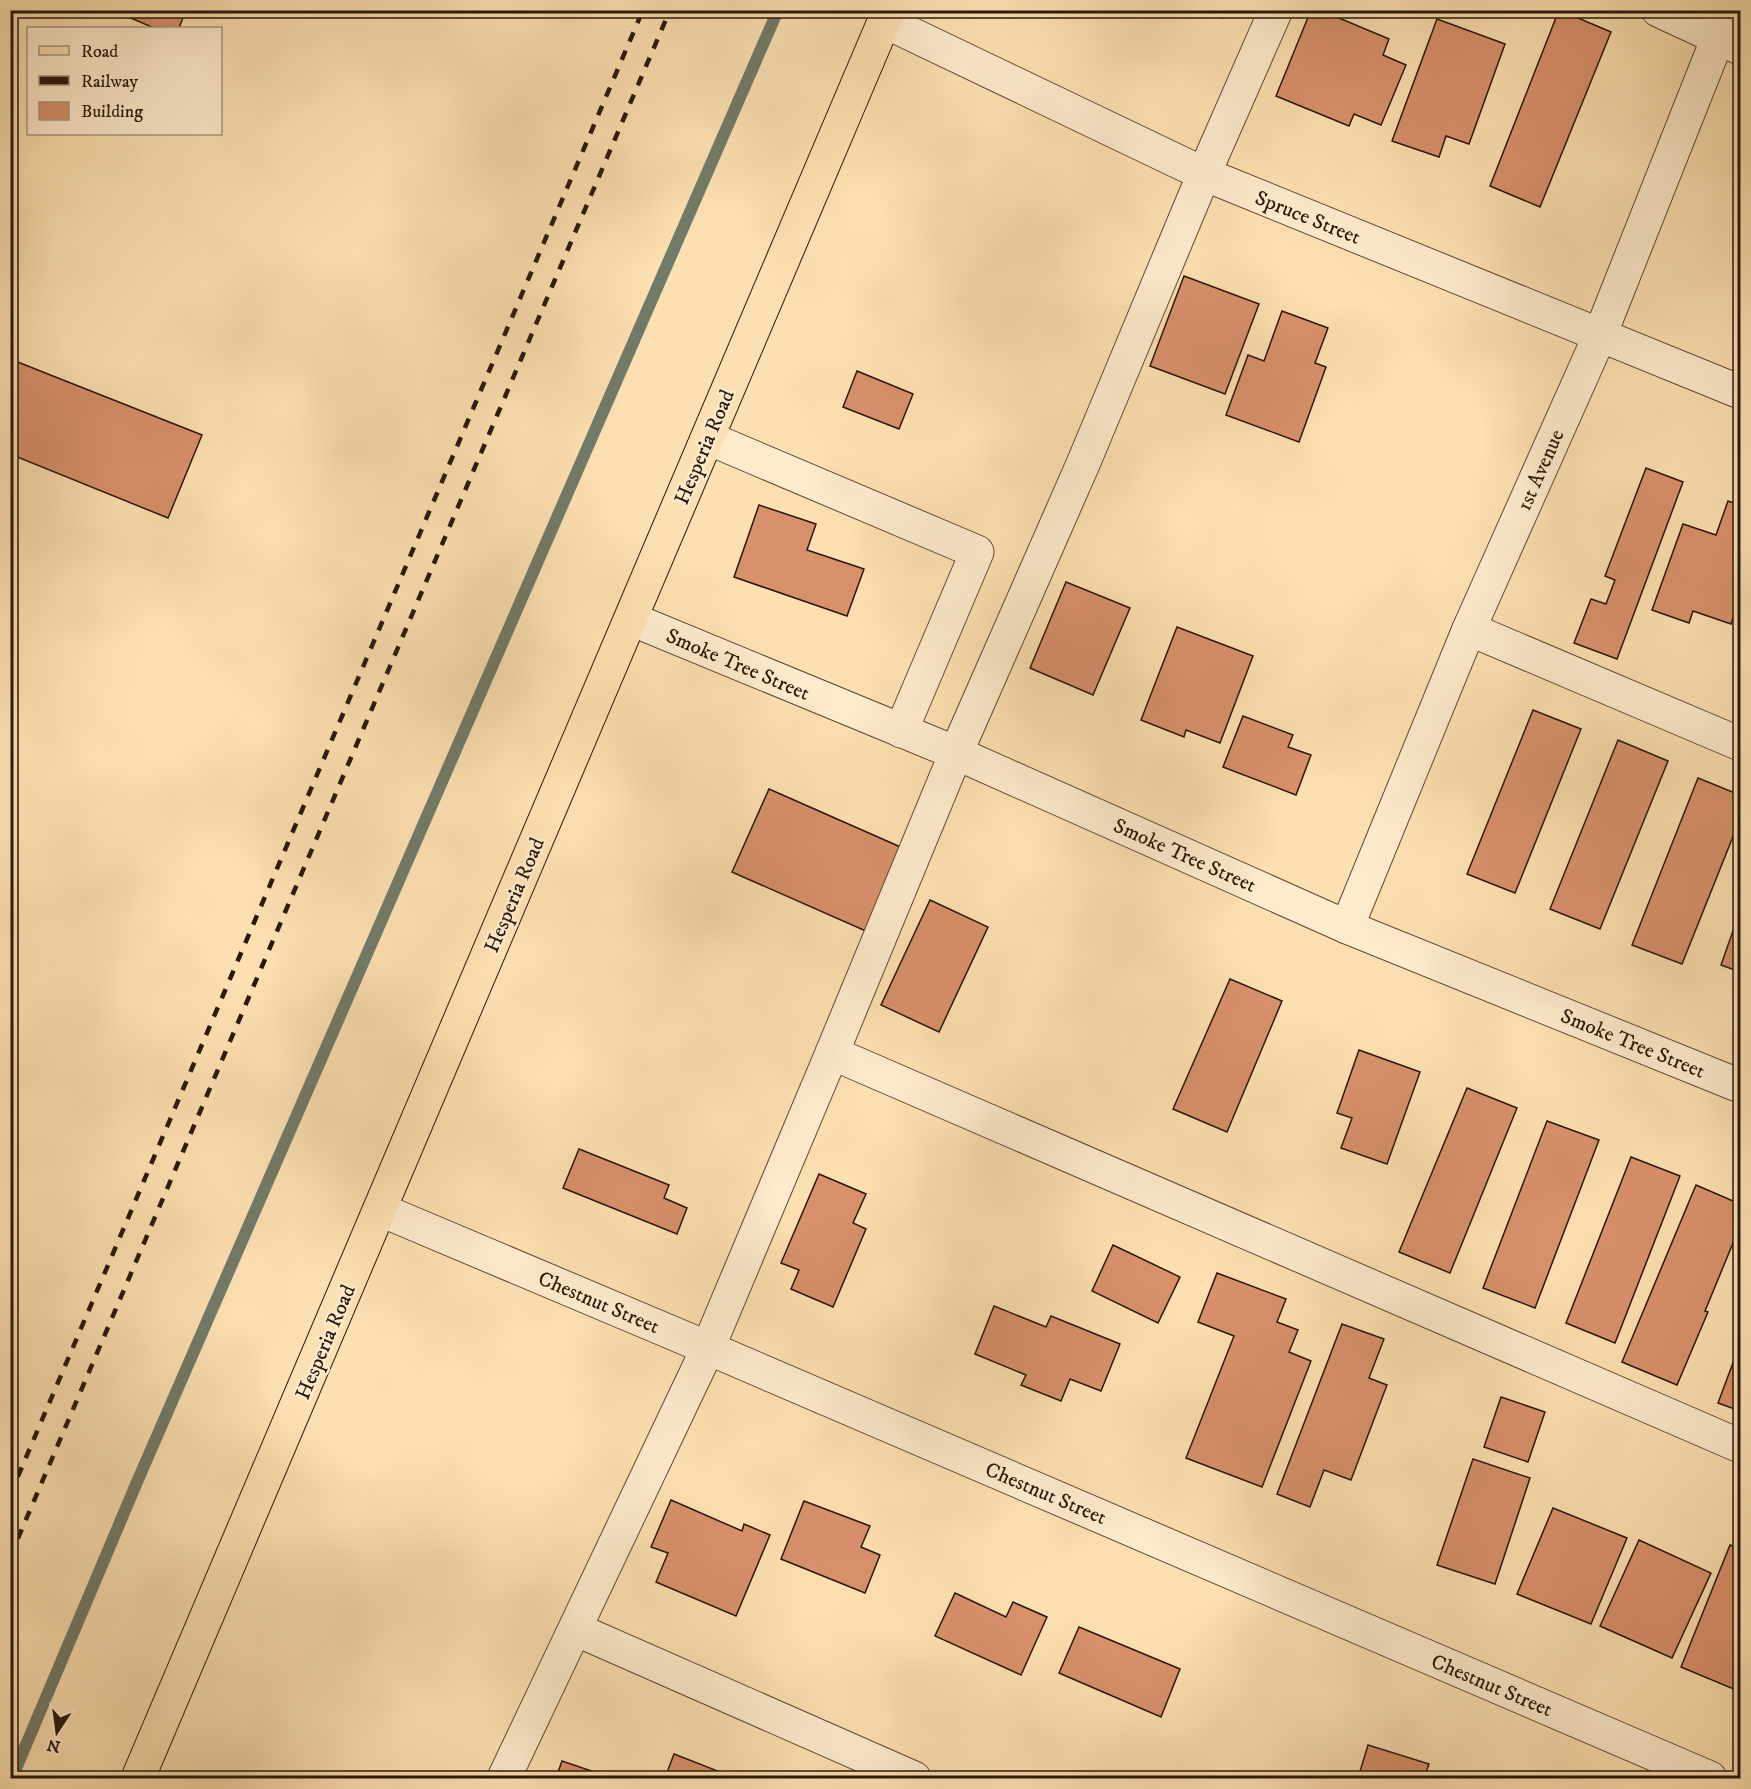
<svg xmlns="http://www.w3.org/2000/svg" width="1751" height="1789" viewBox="0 0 1751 1789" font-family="'IM FELL DW Pica',serif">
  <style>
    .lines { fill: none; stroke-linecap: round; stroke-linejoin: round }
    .stream { stroke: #707b69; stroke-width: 12 }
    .building { fill: #d9916c; stroke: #28170a; stroke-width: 1.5 }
    .minor-casing { stroke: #5d4934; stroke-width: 35 }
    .major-casing { stroke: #28170a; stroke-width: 35 }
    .minor { stroke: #feebcc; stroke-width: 33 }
    .major { stroke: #fde0b1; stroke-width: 33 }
    .rail { stroke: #28170a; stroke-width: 4.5; stroke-dasharray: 10 10; stroke-linecap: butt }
    .labels { text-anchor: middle; stroke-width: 5; stroke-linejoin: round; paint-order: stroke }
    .street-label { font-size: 21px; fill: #28170a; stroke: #feebcc }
  </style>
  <rect width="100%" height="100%" fill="#fde0b1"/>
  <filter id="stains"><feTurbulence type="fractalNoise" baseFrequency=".00333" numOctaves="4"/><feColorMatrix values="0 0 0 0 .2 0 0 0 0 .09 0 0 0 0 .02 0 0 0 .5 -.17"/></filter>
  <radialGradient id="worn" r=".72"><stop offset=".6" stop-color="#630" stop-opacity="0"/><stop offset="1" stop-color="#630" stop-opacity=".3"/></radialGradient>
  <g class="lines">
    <polyline class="stream" points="12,1778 137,1482 778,10"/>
  </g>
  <g class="building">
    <polygon points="112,10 186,10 179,28 154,28"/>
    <polygon points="1207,10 1227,10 1223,18"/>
    <polygon points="1311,10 1320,10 1389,39 1383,55 1406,65 1381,125 1354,114 1349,126 1276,96"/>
    <polygon points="1559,10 1611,32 1540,207 1490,186"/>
    <polygon points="1437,19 1505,44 1469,144 1446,136 1439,157 1392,141"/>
    <polygon points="1184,276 1259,304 1225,394 1150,366"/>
    <polygon points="1282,311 1328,328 1315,363 1326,367 1299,442 1226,415 1248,355 1264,361"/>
    <polygon points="10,359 202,435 168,518 10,454"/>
    <polygon points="857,371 913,394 899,429 843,407"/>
    <polygon points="1646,468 1683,482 1617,659 1574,643 1591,599 1606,604 1615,580 1605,576"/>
    <polygon points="1728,501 1740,505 1740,598 1731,624 1693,611 1689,623 1652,610 1683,524 1716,535"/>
    <polygon points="759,505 816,524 807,550 864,569 847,616 734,577"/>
    <polygon points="1066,582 1130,608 1093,695 1030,668"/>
    <polygon points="1177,627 1253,656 1220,743 1186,730 1184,737 1141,720"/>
    <polygon points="1533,710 1581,729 1515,893 1467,874"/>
    <polygon points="1243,716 1293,735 1288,747 1311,755 1296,795 1223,767"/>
    <polygon points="1618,740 1668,761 1600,929 1550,909"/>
    <polygon points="1698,778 1740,795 1740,819 1682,964 1632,945"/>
    <polygon points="769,789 905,849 868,932 732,872"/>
    <polygon points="930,900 988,927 939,1032 881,1005"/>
    <polygon points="1740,911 1740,972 1721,965"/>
    <polygon points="1230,979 1282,1001 1227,1132 1173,1109"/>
    <polygon points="1359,1050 1420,1072 1387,1164 1341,1148 1352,1118 1337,1113"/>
    <polygon points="1467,1088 1517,1108 1450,1273 1399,1252"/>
    <polygon points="1547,1121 1599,1140 1535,1308 1483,1288"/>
    <polygon points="579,1149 669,1185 664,1198 687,1208 677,1234 563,1188"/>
    <polygon points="1631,1157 1680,1176 1615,1343 1566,1323"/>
    <polygon points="819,1174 866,1194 853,1223 866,1229 833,1307 791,1289 799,1270 781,1263"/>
    <polygon points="1696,1185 1740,1204 1740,1226 1705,1311 1708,1312 1677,1385 1622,1362"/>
    <polygon points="1113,1245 1180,1277 1158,1323 1092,1291"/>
    <polygon points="1217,1273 1286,1299 1277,1322 1298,1330 1289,1352 1311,1361 1262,1487 1186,1458 1234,1336 1198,1322"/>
    <polygon points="994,1306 1046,1327 1051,1316 1120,1344 1101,1391 1070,1379 1061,1401 1021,1385 1026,1375 975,1354"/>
    <polygon points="1342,1324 1384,1339 1369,1378 1387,1385 1351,1480 1324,1470 1310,1507 1277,1494"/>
    <polygon points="1740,1344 1740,1411 1718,1403"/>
    <polygon points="1501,1397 1545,1412 1528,1462 1484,1447"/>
    <polygon points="1473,1459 1530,1478 1495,1584 1437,1565"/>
    <polygon points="671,1500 742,1531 744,1524 770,1535 736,1616 656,1582 668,1553 651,1547"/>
    <polygon points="804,1501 870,1526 861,1547 880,1555 865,1593 781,1559"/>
    <polygon points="1553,1508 1627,1538 1591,1624 1517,1594"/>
    <polygon points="1639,1540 1711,1573 1672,1658 1600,1626"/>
    <polygon points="1730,1545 1740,1549 1740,1678 1736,1690 1681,1667"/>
    <polygon points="955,1593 1006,1617 1013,1602 1047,1617 1021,1675 935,1636"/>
    <polygon points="1079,1627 1180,1669 1161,1717 1059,1673"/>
    <polygon points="1368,1745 1429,1764 1424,1778 1358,1778"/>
    <polygon points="674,1754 728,1775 726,1778 665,1778"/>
    <polygon points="562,1761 612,1778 556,1778"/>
  </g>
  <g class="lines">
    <g class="minor-casing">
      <g id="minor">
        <polyline points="1658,10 1740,48"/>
        <polyline points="884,21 1204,174 1740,392"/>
        <polyline points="708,438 977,552 901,731"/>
        <polyline points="631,619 956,753 1347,927 1740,1086"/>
        <polyline points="1469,629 1740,744"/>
        <polyline points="1347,927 1469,629 1600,335 1729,10"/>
        <polyline points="832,1053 1740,1446"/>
        <polyline points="381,1210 708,1348 1710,1778"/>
        <polyline points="575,1629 914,1778"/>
        <polyline points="504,1778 708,1348 832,1053 956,753 1083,464 1204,174 1276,10"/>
      </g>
    </g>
    <g class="major-casing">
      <polyline id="major" points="138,1778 889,10"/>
    </g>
    <use href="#minor" class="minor"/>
    <use href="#major" class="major"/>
    <g class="rail">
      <polyline points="10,1495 643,10"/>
      <polyline points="10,1557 670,10"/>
    </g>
  </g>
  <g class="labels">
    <g class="street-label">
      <text transform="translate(1308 217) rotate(22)" y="7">Spruce Street</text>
      <text transform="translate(704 447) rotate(-67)" y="7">Hesperia Road</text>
      <text transform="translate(1540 470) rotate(-66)" y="7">1st Avenue</text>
      <text transform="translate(738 664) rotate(23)" y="7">Smoke Tree Street</text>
      <text transform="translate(1185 855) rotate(24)" y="7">Smoke Tree Street</text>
      <text transform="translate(514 895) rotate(-67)" y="7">Hesperia Road</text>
      <text transform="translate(1633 1043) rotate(22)" y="7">Smoke Tree Street</text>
      <text transform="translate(599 1302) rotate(23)" y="7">Chestnut Street</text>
      <text transform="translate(325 1342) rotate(-67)" y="7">Hesperia Road</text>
      <text transform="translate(1046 1493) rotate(23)" y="7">Chestnut Street</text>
      <text transform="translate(1492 1685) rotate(23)" y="7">Chestnut Street</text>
    </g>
  </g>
  <rect width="1751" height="1789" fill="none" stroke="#fde0b1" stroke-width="36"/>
  <rect x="12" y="12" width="1727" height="1765" fill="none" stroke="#28170a" stroke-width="3"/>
  <rect x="18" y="18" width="1715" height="1753" fill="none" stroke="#28170a" stroke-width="1.5"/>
  <rect x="27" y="27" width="195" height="108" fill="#feebcc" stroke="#a8967e" stroke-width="1.5"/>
  <rect x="39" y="46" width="30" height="9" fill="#fde0b1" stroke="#a8967e" stroke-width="1.5"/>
  <text x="81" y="57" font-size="18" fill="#28170a">Road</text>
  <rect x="39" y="76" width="30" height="9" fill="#28170a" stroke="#a8967e" stroke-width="1.5"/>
  <text x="81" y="87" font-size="18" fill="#28170a">Railway</text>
  <rect x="39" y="102" width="30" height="18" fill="#d9916c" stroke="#a8967e" stroke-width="1.5"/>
  <text x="81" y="117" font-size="18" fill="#28170a">Building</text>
  <g transform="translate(57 1732) rotate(193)" stroke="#feebcc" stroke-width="4.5" paint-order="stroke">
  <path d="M0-4.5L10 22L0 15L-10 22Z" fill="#28170a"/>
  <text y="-9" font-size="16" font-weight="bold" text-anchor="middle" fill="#28170a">N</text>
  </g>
  <rect width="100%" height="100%" filter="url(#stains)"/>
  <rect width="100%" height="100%" fill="url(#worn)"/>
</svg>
